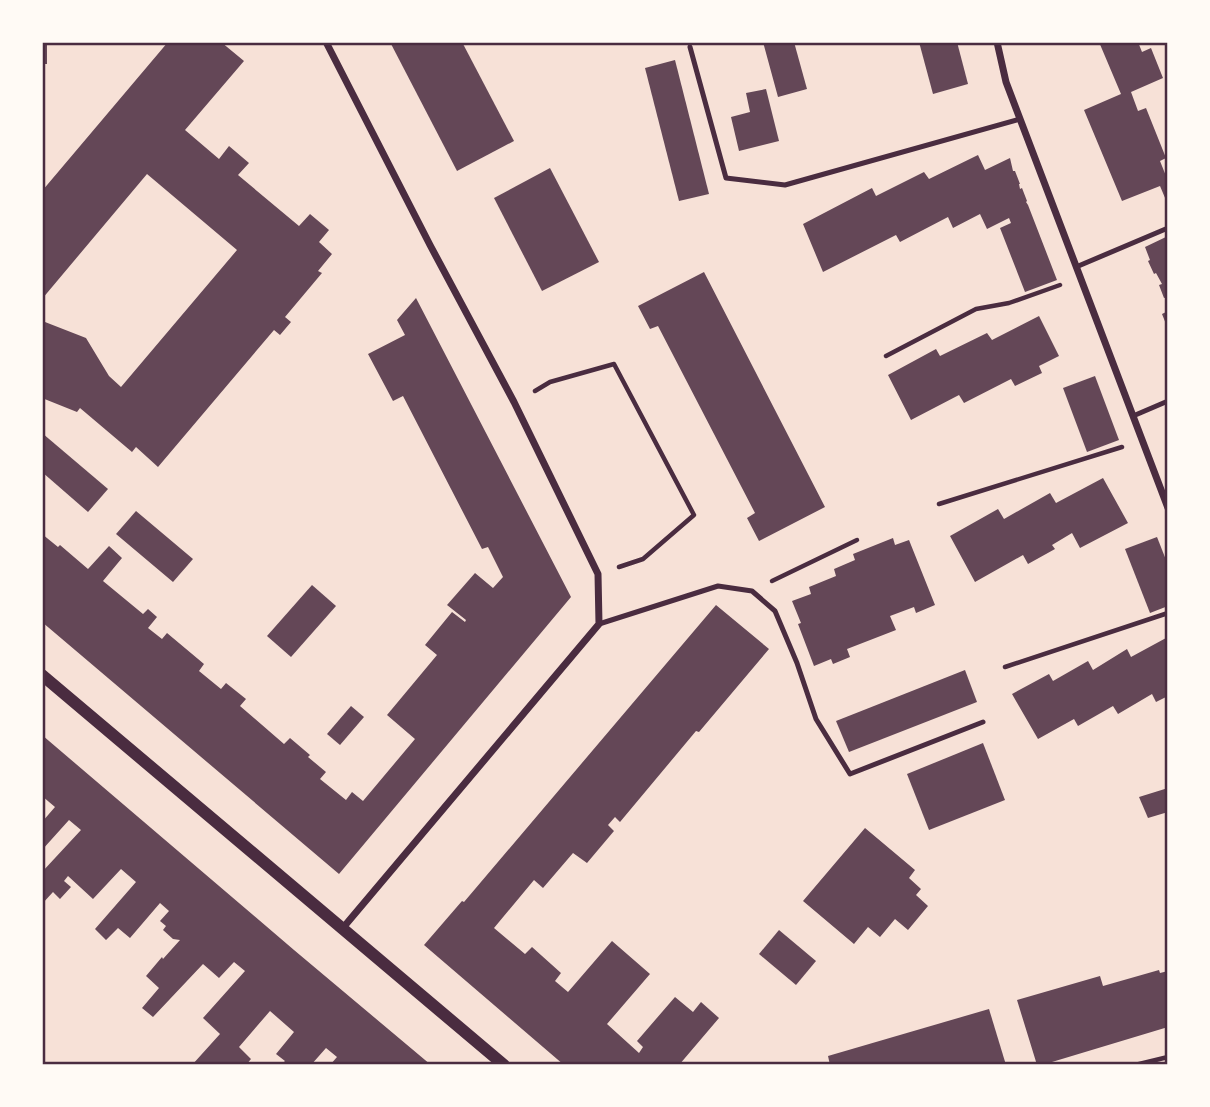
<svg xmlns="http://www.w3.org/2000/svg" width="1210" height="1107" viewBox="0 0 1210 1107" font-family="'Archivo Narrow',sans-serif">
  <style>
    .building { fill: #644757 }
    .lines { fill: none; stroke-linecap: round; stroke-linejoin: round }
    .path { stroke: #4a2c40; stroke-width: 4.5 }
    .service { stroke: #4a2c40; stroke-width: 5 }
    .minor { stroke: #4a2c40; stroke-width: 7 }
    .tertiary { stroke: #4a2c40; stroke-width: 12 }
    .neatline { fill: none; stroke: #4a2c40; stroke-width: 2.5 }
  </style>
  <rect width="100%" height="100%" fill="#f7e1d7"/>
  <g class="building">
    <rect x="42" y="42" width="5" height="22"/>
    <polygon points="168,42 221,42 244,61 185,130 219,159 229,146 249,163 238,175 299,226 310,214 329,230 319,242 332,254 318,271 322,273 285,317 291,322 280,335 274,330 158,467 136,447 132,452 80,408 77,412 42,398 42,319 45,322 86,338 109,376 121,387 237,250 147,174 42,299 42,191"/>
    <polygon points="390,42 462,42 514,141 457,171"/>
    <polygon points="763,42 794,42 807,89 778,97"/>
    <polygon points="919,42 957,42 968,84 933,94"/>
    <polygon points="1099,42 1138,42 1142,52 1151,48 1163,78 1131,92 1138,111 1146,108 1166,158 1160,161 1168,181 1168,205 1160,186 1122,201 1084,110 1121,94"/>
    <polygon points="675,60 709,194 679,201 645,68"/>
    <polygon points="766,89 779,141 739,151 731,117 750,112 746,93"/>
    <polygon points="978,155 985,170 1010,158 1013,171 1015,171 1020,184 1019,184 1020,189 1022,188 1027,201 1026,202 1028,205 1057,280 1025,292 1000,228 1011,223 1009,218 987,229 980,214 953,228 948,217 900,242 896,235 823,272 803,224 872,188 876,196 924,172 929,179"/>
    <polygon points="550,168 599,262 542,291 494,198"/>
    <polygon points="1168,236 1168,297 1164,298 1159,285 1162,284 1156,273 1154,274 1148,261 1150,260 1145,247"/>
    <polygon points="704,272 825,507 759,541 747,518 755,513 658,326 650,329 638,306"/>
    <polygon points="416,298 571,597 339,874 42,622 42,534 58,547 60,545 88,569 109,546 122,558 103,581 143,614 148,609 157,617 148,628 162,639 167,633 204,664 199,671 221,689 226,683 246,699 240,706 284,744 290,738 310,755 308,757 326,772 320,779 346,800 352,792 363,801 415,739 387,715 437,655 425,645 452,612 465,622 466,620 447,605 475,573 493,588 503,577 488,547 482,549 403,396 393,401 368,354 405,335 397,320"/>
    <polygon points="1168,311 1168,329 1162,314"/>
    <polygon points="1039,316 1059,356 1039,366 1042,373 1015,386 1011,379 964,403 959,395 911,420 888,375 936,349 940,356 987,333 992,340"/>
    <polygon points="1095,376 1119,440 1087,452 1063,388"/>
    <polygon points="42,433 108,489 88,512 42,472"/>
    <polygon points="1103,478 1128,523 1080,548 1072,533 1052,545 1055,549 1028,564 1023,555 975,582 950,536 998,509 1004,519 1050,493 1056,503"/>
    <polygon points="136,511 193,559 173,582 116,534"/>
    <polygon points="1157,537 1168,565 1168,606 1150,613 1125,549"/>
    <polygon points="893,538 895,545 909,540 935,605 916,613 914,607 890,616 896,630 847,649 850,657 833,664 831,659 814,666 798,624 801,623 792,601 811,594 809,587 836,576 834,569 855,560 853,554"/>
    <polygon points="312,585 336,606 291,657 267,636"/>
    <polygon points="716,605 769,649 699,732 696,731 620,822 615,817 608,825 614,831 587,863 573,853 543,888 534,880 494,928 525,954 532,947 561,973 555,981 568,992 612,941 650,974 607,1024 639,1053 643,1047 637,1041 675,997 693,1012 701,1002 719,1018 679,1065 564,1065 424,945 462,901 464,902"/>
    <polygon points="1166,638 1168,641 1168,696 1156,702 1152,694 1118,714 1113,706 1078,726 1074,719 1038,739 1012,694 1049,674 1053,681 1088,661 1093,670 1127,649 1131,657"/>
    <polygon points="965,670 977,702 849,752 836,721"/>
    <polygon points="351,706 364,717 340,745 327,734"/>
    <polygon points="42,735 294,950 431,1065 330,1065 337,1057 326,1048 311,1065 281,1065 285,1061 276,1054 294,1032 270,1011 239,1047 251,1059 246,1065 192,1065 220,1034 203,1018 245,971 234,962 219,978 203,964 153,1017 142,1008 159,988 146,976 162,957 163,959 180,940 173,939 163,930 166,926 160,921 169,911 160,903 130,938 118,928 106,940 95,929 136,882 121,869 93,899 68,876 64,881 71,887 60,899 53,892 42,904 42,872 81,830 69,820 42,850 42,822 55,807 42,796"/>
    <polygon points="983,743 1005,800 929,830 907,774"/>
    <polygon points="1168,788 1168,812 1148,818 1139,797"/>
    <polygon points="865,828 915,870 909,878 921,889 916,895 928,906 908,930 895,919 880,937 868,927 854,944 803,901"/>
    <polygon points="779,930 816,961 796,985 759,954"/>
    <polygon points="1159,970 1160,973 1168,971 1168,1027 1042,1065 1037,1065 1017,1000 1100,976 1103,986"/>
    <polygon points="989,1009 1006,1065 830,1065 828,1056"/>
  </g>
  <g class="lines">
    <g class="path">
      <polyline points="886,356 976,309 1009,303 1060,285"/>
      <polyline points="535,391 550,382 614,364 694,515 643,559 619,567"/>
      <polyline points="939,504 1122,447"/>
      <polyline points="772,581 857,540"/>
      <polyline points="1005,667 1168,613"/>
      <polyline points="1135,1065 1168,1057"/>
    </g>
    <g class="service">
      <polyline points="690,47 726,178 785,185 1020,119"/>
      <polyline points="1076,267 1168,228"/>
      <polyline points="1133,416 1168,401"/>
      <polyline points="599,624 718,586 752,591 775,611 797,663 816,719 850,774 983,722"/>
    </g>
    <g class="minor">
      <polyline points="326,42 430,245 514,402 598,574 599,624 342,929"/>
      <polyline points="997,42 1006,82 1168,508"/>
    </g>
    <polyline class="tertiary" points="42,675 504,1065"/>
  </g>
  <rect width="1210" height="1107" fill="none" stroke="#fffaf5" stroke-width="88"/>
  <rect x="44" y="44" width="1122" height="1019" class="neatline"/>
</svg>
